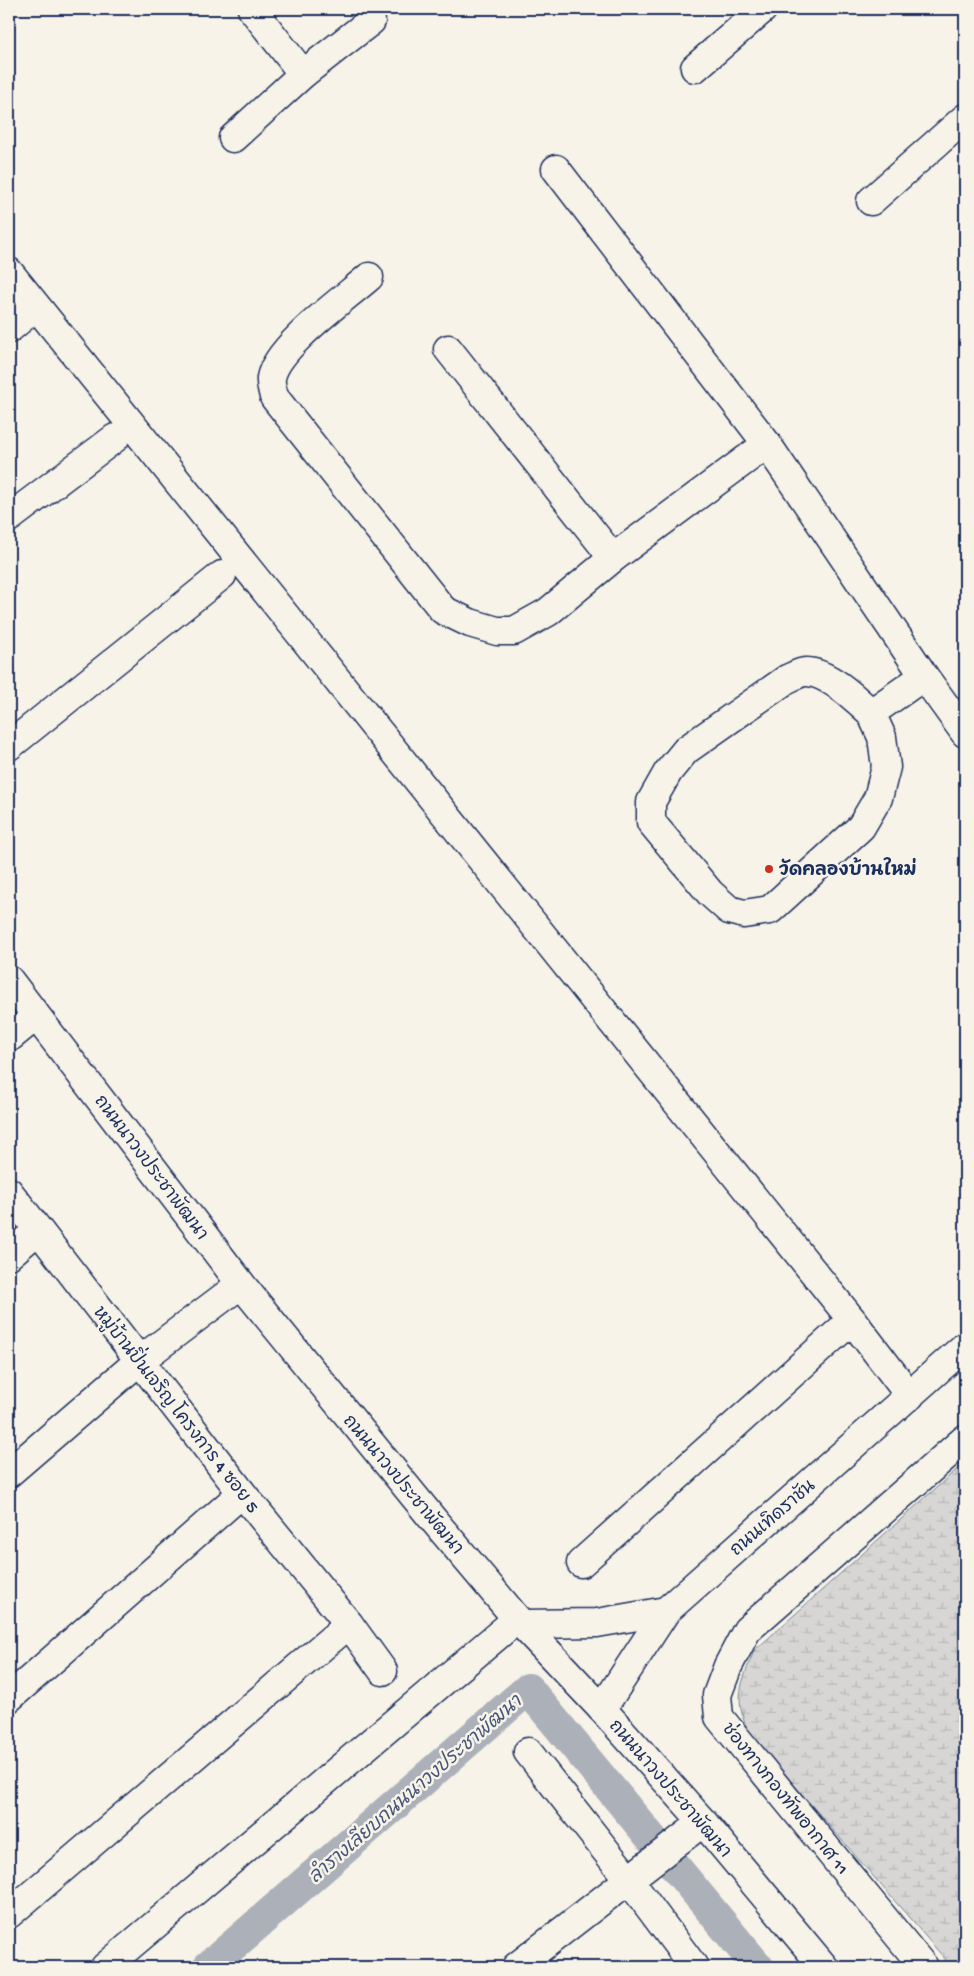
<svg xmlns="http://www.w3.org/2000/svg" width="974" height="1976" viewBox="0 0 974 1976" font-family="'Gochi Hand','Playpen Sans Thai',sans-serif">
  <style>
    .wetland { fill: url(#wetland-marsh); stroke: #798299 }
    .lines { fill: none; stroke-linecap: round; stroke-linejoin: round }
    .canal { stroke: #acb0b9; stroke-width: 32 }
    .minor-casing { stroke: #1b2f5e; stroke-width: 31 }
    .minor { stroke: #f7f3e8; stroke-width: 28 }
    .poi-dot { fill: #c8321e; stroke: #f7f3e8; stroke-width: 2 }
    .labels { text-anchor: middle; stroke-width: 5; stroke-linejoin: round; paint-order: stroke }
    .poi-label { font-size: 18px; font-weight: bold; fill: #1b2f5e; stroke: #f7f3e8; text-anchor: start }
    .street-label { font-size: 18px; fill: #1b2f5e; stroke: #f7f3e8 }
    .water-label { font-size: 19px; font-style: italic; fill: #465679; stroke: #f7f3e8 }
  </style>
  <defs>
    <pattern id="wetland-marsh" width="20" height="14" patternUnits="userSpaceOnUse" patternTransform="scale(1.25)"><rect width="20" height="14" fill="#d7d6d4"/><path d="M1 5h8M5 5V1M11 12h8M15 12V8" fill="none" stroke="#b8b8b8"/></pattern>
  </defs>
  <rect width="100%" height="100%" fill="#f7f3e8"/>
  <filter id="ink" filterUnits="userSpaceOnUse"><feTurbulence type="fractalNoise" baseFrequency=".02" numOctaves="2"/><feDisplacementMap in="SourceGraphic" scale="10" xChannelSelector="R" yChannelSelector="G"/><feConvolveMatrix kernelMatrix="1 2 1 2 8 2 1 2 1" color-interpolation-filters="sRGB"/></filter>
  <g filter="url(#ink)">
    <path class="wetland" d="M965,1462V1967H952L749,1733C733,1698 741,1684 754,1651Z"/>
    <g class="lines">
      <polyline class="canal" points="208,1967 528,1689 758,1967"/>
      <g class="minor-casing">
        <g id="minor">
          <polyline points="252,9 303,74"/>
          <polyline points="695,68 763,9"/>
          <polyline points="233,138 303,74 371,21"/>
          <polyline points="556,169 767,444 924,676 965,733"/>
          <polyline points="871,201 965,118"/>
          <polyline points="9,272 852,1320 910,1396"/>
          <path d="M369,277C344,299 276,347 271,378C270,384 273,391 274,397L443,610L470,623L497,631H514L548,612L613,558L767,444"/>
          <polyline points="9,329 35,307"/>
          <polyline points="448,349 613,558"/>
          <polyline points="9,518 115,438"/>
          <path d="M871,713L882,737L886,767L878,798L861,827L770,910L744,914L729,910L710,893L651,822V802L668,772L686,750L787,679C792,677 800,672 805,672C827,671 856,699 871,713L924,676"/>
          <polyline points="9,746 222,575"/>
          <polyline points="9,980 241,1284 436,1523 517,1619 602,1709 703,1822 824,1967"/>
          <polyline points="9,1038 36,1016"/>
          <polyline points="9,1192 242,1493 349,1624 383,1671"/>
          <polyline points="9,1255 38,1230"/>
          <polyline points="9,1473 139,1361 241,1284"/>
          <polyline points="581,1563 852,1320"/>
          <polyline points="522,1624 597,1623 666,1611"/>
          <polyline points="9,1698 242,1493"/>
          <polyline points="602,1709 666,1611 965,1346"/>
          <polyline points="528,1752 629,1880 694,1967"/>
          <polyline points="9,1914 349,1624"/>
          <polyline points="105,1967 517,1619"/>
          <polyline points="516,1967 703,1822"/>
          <polyline points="924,1967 719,1717 717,1695 728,1666 747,1630 965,1439"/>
        </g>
      </g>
      <use href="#minor" class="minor"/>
    </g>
  </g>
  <circle class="poi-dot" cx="769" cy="869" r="5"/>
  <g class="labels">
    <g class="poi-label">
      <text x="779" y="875">วัดคลองบ้านใหม่</text>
    </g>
    <g class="street-label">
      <text transform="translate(152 1167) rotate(53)" y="6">ถนนนาวงประชาพัฒนา</text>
      <text transform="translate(177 1409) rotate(52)" y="6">หมู่บ้านปิ่นเจริญ โครงการ 4 ซอย 5</text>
      <text transform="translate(404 1484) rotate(50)" y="6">ถนนนาวงประชาพัฒนา</text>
      <text transform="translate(772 1517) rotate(-41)" y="6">ถนนเทิดราชัน</text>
      <text transform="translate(671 1788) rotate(49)" y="6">ถนนนาวงประชาพัฒนา</text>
      <text transform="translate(786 1798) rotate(51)" y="6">ช่องทางกองทัพอากาศ 11</text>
    </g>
    <g class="water-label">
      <text transform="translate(414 1788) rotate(-41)" y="7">ลำรางเลียบถนนนาวงประชาพัฒนา</text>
    </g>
  </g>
  <rect width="974" height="1976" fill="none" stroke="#f7f3e8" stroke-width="30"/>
  <rect x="15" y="15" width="944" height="1946" fill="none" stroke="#1b2f5e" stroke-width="2" filter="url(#ink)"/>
</svg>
